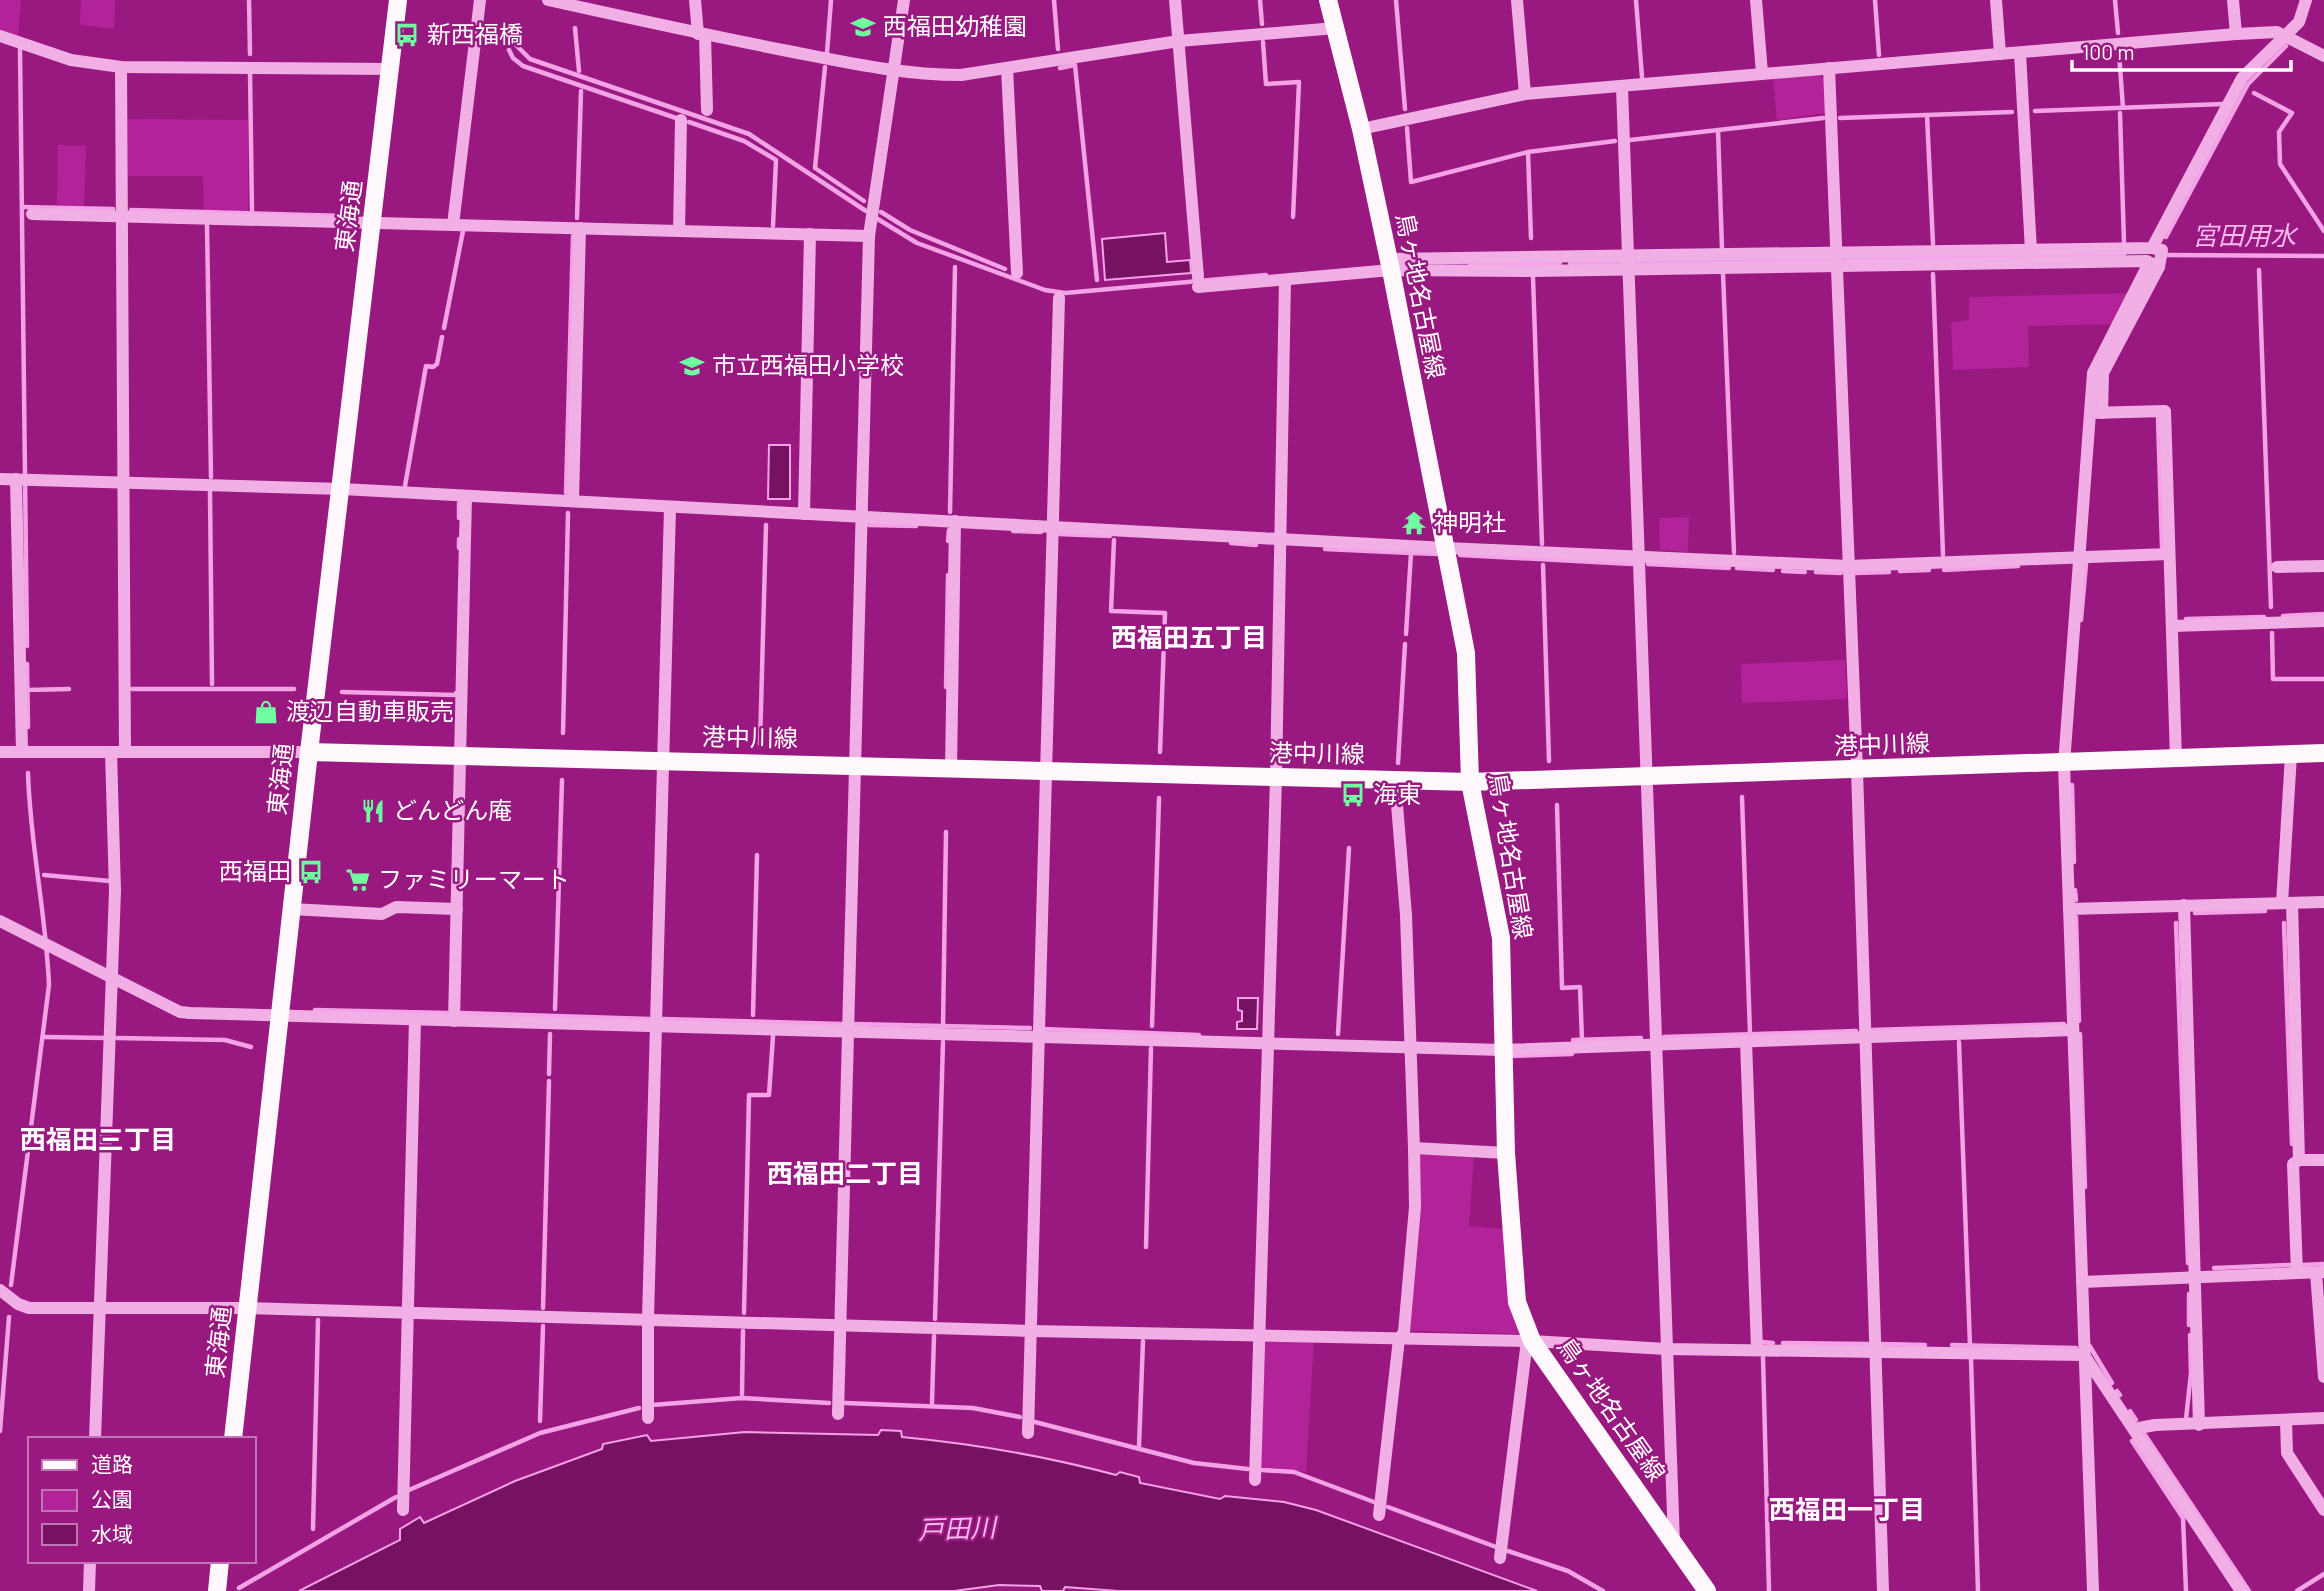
<svg xmlns="http://www.w3.org/2000/svg" width="2324" height="1591" viewBox="0 0 2324 1591" font-family="Barlow,'Noto Sans JP',sans-serif">
  <style>
    .green { fill: #b22298 }
    .water { fill: #771162; stroke: #f3a2e5; stroke-width: 2 }
    .lines { fill: none; stroke-linecap: round; stroke-linejoin: round }
    .stream { stroke: #f3a2e5; stroke-width: 4.5 }
    .minor { stroke: #f1afe5; stroke-width: 12 }
    .major { stroke: #fff9fd; stroke-width: 18 }
    .labels { text-anchor: middle; stroke-width: 5; stroke-linejoin: round; paint-order: stroke }
    .poi-label { font-size: 24px; fill: #fff; stroke: #991980; text-anchor: start }
    .street-label { font-size: 24px; fill: #fff; stroke: #991980 }
    .water-label { font-size: 26px; font-style: italic; fill: #f7bbed; stroke: #991980 }
    .neighbourhood-label { font-size: 26px; font-weight: bold; fill: #fff; stroke: #991980 }
  </style>
  <rect width="100%" height="100%" fill="#991980"/>
  <g class="green">
    <polygon points="0,0 21,0 18,38 0,32"/>
    <polygon points="81,0 115,0 114,29 80,25"/>
    <polygon points="1820,75 1825,82 1826,113 1777,120 1773,79"/>
    <polygon points="127,119 248,120 248,211 204,210 203,176 128,176"/>
    <polygon points="58,145 86,146 84,206 57,205"/>
    <polygon points="2130,293 2113,324 2028,326 2029,367 1953,370 1951,322 1969,320 1969,297"/>
    <polygon points="1689,517 1688,552 1660,550 1659,518"/>
    <polygon points="1845,660 1847,699 1742,703 1741,664"/>
    <polygon points="1420,1151 1474,1155 1469,1226 1504,1229 1523,1334 1409,1331 1417,1155"/>
    <polygon points="1267,1342 1314,1342 1306,1472 1260,1467 1264,1346"/>
  </g>
  <g class="water">
    <polygon points="1165,233 1167,262 1190,260 1191,273 1105,280 1102,239"/>
    <polygon points="769,445 790,445 790,499 768,499"/>
    <polygon points="1238,998 1258,998 1257,1029 1237,1029 1237,1022 1242,1021 1242,1011 1238,1010"/>
    <path d="M881,1430L901,1431L902,1437C976,1444 1045,1456 1116,1475L1120,1472L1139,1477L1140,1483L1220,1499L1225,1496L1284,1502L1316,1510L1537,1591H1118L1065,1587L1063,1591H1042L1040,1586L999,1585L954,1591H299L400,1540V1529L420,1517L424,1523L515,1481L602,1449L603,1444L647,1435L651,1441L745,1432L878,1435Z"/>
  </g>
  <g class="lines">
    <g class="stream">
      <polyline points="249,0 250,54"/>
      <polyline points="1054,0 1058,49"/>
      <polyline points="1260,0 1262,24"/>
      <polyline points="1396,0 1405,109"/>
      <polyline points="1636,0 1642,77"/>
      <polyline points="1875,0 1879,55"/>
      <polyline points="2115,0 2118,33"/>
      <polyline points="575,28 579,71"/>
      <polyline points="1263,42 1266,84 1299,82 1293,217"/>
      <polyline points="516,45 530,59 749,134 866,211"/>
      <polyline points="20,49 27,646"/>
      <polyline points="509,50 513,58 523,66 676,118"/>
      <polyline points="827,53 831,0"/>
      <polyline points="2119,53 2123,108"/>
      <polyline points="825,67 815,168 864,201"/>
      <polyline points="1060,68 1075,65 1097,280"/>
      <polyline points="250,71 252,213"/>
      <polyline points="2254,93 2292,113 2279,132 2280,164 2324,231"/>
      <polyline points="2035,111 2223,104"/>
      <polyline points="2120,113 2124,243"/>
      <polyline points="1927,115 1933,244"/>
      <polyline points="1840,118 2012,112"/>
      <polyline points="689,122 744,141 776,160 773,226"/>
      <polyline points="1407,128 1411,182 1528,152 1615,141"/>
      <polyline points="1718,130 1722,249"/>
      <polyline points="1630,140 1823,118"/>
      <polyline points="1528,152 1531,238"/>
      <polyline points="22,207 113,209"/>
      <polyline points="131,210 346,216"/>
      <polyline points="881,212 910,230 1005,269"/>
      <polyline points="577,218 581,91"/>
      <polyline points="876,218 917,243 1045,290 1065,293 1266,275"/>
      <polyline points="207,224 211,477"/>
      <polyline points="2166,237 2248,84 2286,46"/>
      <polyline points="2164,255 2324,256"/>
      <polyline points="1845,259 2124,255"/>
      <polyline points="1635,262 1831,260"/>
      <polyline points="1570,263 1621,263"/>
      <polyline points="1470,265 1560,263"/>
      <polyline points="2259,270 2271,607"/>
      <polyline points="1723,273 1734,553"/>
      <polyline points="1933,274 1943,555"/>
      <polyline points="1533,277 1542,544"/>
      <polyline points="444,328 463,231"/>
      <polyline points="2158,418 2162,547"/>
      <polyline points="405,486 426,366 433,367 437,364 442,337"/>
      <polyline points="210,492 212,684"/>
      <polyline points="566,493 573,236"/>
      <polyline points="950,512 955,267"/>
      <polyline points="459,518 459,503"/>
      <polyline points="869,525 916,526"/>
      <polyline points="1013,531 1041,532"/>
      <polyline points="1058,534 1110,536"/>
      <polyline points="1114,540 1111,611 1165,613 1160,752"/>
      <polyline points="948,541 949,530"/>
      <polyline points="1231,543 1256,545"/>
      <polyline points="459,548 459,539"/>
      <polyline points="1325,549 1411,553 1406,634"/>
      <polyline points="1411,553 1439,554"/>
      <polyline points="1460,555 1632,564"/>
      <polyline points="1648,564 1729,568"/>
      <polyline points="1543,565 1549,761"/>
      <polyline points="1737,568 1773,570"/>
      <polyline points="1944,570 2018,566"/>
      <polyline points="1783,571 1805,572"/>
      <polyline points="1900,571 1929,570"/>
      <polyline points="1816,572 1841,573"/>
      <polyline points="1855,573 1889,572"/>
      <polyline points="2283,616 2324,614"/>
      <polyline points="2186,619 2264,617"/>
      <polyline points="2081,620 2086,564"/>
      <polyline points="2272,633 2273,679 2324,679"/>
      <polyline points="27,664 28,727"/>
      <polyline points="946,687 948,575"/>
      <polyline points="132,689 294,689"/>
      <polyline points="28,690 69,689"/>
      <polyline points="342,692 456,695 456,693"/>
      <polyline points="563,733 568,513"/>
      <polyline points="760,744 766,525"/>
      <polyline points="1398,763 1405,644"/>
      <polyline points="2072,785 2074,862"/>
      <polyline points="1742,797 1750,1034"/>
      <polyline points="1557,805 1562,988 1580,987 1582,1040"/>
      <polyline points="44,875 110,881"/>
      <polyline points="2075,890 2076,900"/>
      <polyline points="2195,913 2265,911"/>
      <polyline points="2076,917 2079,1021"/>
      <polyline points="2176,923 2188,1263"/>
      <polyline points="2284,923 2292,1144"/>
      <polyline points="555,1009 562,780"/>
      <polyline points="315,1010 447,1013"/>
      <polyline points="461,1013 650,1019"/>
      <polyline points="753,1015 757,855"/>
      <polyline points="663,1019 842,1024"/>
      <polyline points="855,1024 1030,1028"/>
      <polyline points="943,1026 946,832"/>
      <polyline points="1152,1026 1159,798"/>
      <polyline points="1042,1029 1199,1035"/>
      <polyline points="1872,1030 2064,1024"/>
      <polyline points="1338,1034 1349,848"/>
      <polyline points="2080,1034 2085,1187"/>
      <polyline points="44,1037 105,1038"/>
      <polyline points="1664,1037 1856,1031"/>
      <polyline points="117,1038 225,1040 251,1047"/>
      <polyline points="1573,1040 1641,1038"/>
      <polyline points="1959,1042 1970,1346"/>
      <polyline points="1509,1056 1572,1054"/>
      <polyline points="549,1074 550,1034"/>
      <polyline points="1146,1247 1151,1048"/>
      <polyline points="2302,1265 2324,1264"/>
      <polyline points="2214,1268 2290,1265"/>
      <path d="M11,1285L49,985C46,913 30,844 28,773"/>
      <polyline points="2189,1294 2189,1325"/>
      <polyline points="543,1308 549,1081"/>
      <polyline points="744,1313 749,1095 769,1095 773,1036"/>
      <polyline points="935,1319 943,1042"/>
      <polyline points="1762,1342 1773,1343"/>
      <polyline points="1783,1343 1868,1344"/>
      <polyline points="1882,1344 1925,1345"/>
      <polyline points="1952,1345 2076,1348"/>
      <polyline points="2089,1345 2112,1383"/>
      <polyline points="1763,1357 1769,1591"/>
      <polyline points="1971,1358 1978,1591"/>
      <polyline points="2117,1391 2120,1395"/>
      <polyline points="742,1394 743,1331"/>
      <polyline points="845,1403 973,1408 1020,1417"/>
      <polyline points="932,1403 934,1336"/>
      <polyline points="652,1405 742,1398 829,1403"/>
      <polyline points="2130,1411 2136,1420"/>
      <polyline points="2186,1419 2191,1373 2190,1335"/>
      <polyline points="540,1421 543,1326"/>
      <polyline points="1035,1422 1194,1463 1248,1469"/>
      <polyline points="0,1431 9,1317"/>
      <polyline points="2145,1435 2249,1591"/>
      <polyline points="2132,1441 2183,1518 2186,1591"/>
      <polyline points="1139,1446 1143,1341"/>
      <polyline points="1262,1470 1294,1472 1374,1502"/>
      <polyline points="409,1490 540,1433 639,1408"/>
      <polyline points="1388,1507 1496,1547"/>
      <polyline points="313,1529 318,1320"/>
      <polyline points="1508,1551 1568,1571 1603,1591"/>
      <polyline points="239,1588 396,1497"/>
      <polyline points="2297,1591 2324,1574"/>
    </g>
    <g class="minor">
      <path d="M548,0C629,18 711,36 793,52C849,63 904,75 961,75L1179,41L1336,28"/>
      <polyline points="695,0 698,34"/>
      <polyline points="1175,0 1198,277"/>
      <polyline points="1517,0 1525,94"/>
      <polyline points="1756,0 1762,73"/>
      <polyline points="1996,0 2000,54"/>
      <polyline points="2233,0 2236,34"/>
      <polyline points="705,35 707,110"/>
      <polyline points="0,36 71,60 121,67 391,69"/>
      <polyline points="2020,53 2031,251"/>
      <polyline points="121,67 125,752"/>
      <polyline points="1007,68 1017,273"/>
      <polyline points="1829,68 1857,770 1883,1591"/>
      <polyline points="1622,87 1674,1543"/>
      <polyline points="1361,129 1525,94 2236,34 2277,32 2324,56"/>
      <polyline points="32,214 869,236"/>
      <polyline points="453,225 480,0"/>
      <polyline points="679,231 681,120"/>
      <polyline points="1388,259 2152,248 2242,78 2299,22 2306,0"/>
      <polyline points="1198,287 1391,270 1535,271 2147,261 2159,267"/>
      <polyline points="2090,413 2093,373 2149,263"/>
      <polyline points="2102,413 2103,373 2159,267 2162,250 2152,248"/>
      <polyline points="0,479 342,489 1446,548 1848,566 2169,554"/>
      <polyline points="16,479 22,752"/>
      <polyline points="573,501 580,228"/>
      <polyline points="804,514 810,234"/>
      <polyline points="2277,567 2324,566"/>
      <polyline points="2172,626 2324,621"/>
      <polyline points="0,752 309,752"/>
      <polyline points="951,768 955,521"/>
      <polyline points="2282,903 2291,755"/>
      <polyline points="2292,903 2299,1160 2324,1160"/>
      <polyline points="2184,905 2199,1425"/>
      <polyline points="292,909 382,914 396,907 457,909"/>
      <polyline points="2069,909 2324,902"/>
      <polyline points="0,921 180,1012 190,1013 1502,1050 2073,1030"/>
      <polyline points="454,1021 466,496"/>
      <polyline points="1746,1041 1757,1349"/>
      <polyline points="1414,1148 1506,1153"/>
      <polyline points="2297,1273 2293,1164 2299,1160"/>
      <polyline points="2316,1273 2324,1377"/>
      <polyline points="2082,1282 2324,1272"/>
      <polyline points="0,1290 18,1304 29,1308 247,1308 1031,1331 1532,1341 1666,1349 2084,1355"/>
      <polyline points="2084,1355 2241,1591"/>
      <polyline points="838,1414 869,236 904,0"/>
      <polyline points="648,1418 648,1319 670,508"/>
      <polyline points="2286,1420 2287,1453 2324,1510"/>
      <polyline points="2134,1429 2155,1425 2324,1418"/>
      <polyline points="1028,1433 1059,298"/>
      <polyline points="95,1439 115,891 111,752"/>
      <polyline points="1255,1480 1276,778 1285,280"/>
      <polyline points="403,1510 415,1019"/>
      <polyline points="1379,1515 1399,1339 1404,1332 1415,1207 1414,1148 1406,915 1395,780"/>
      <polyline points="1500,1558 1527,1341"/>
      <polyline points="89,1591 90,1561"/>
      <polyline points="2093,1591 2064,764 2090,413 2165,411 2176,759"/>
    </g>
    <g class="major">
      <polyline points="1328,0 1361,129 1391,270 1466,653 1470,782 1501,938 1506,1153 1517,1302 1532,1341 1707,1591"/>
      <polyline points="309,752 1470,782 2324,753"/>
      <polyline points="233,1439 309,752 398,0"/>
      <polyline points="217,1591 220,1561"/>
    </g>
  </g>
  <defs>
    <g id="school-bare" transform="scale(1.89)"><path d="M0-5L7-2L0 1L-7-2ZM-4 1L0 2.5L4 1V4Q0 6-4 4Z" fill="#6fffa0" stroke="#991980" stroke-width="2.5" paint-order="stroke"/></g>
    <g id="bus-bare" transform="scale(1.89)"><path d="M-5-6H5V4H4V6H2V4H-2V6H-4V4H-5ZM-3.5-4V0h7V-4ZM-3.5 1.2v1.5H-2V1.2ZM2 1.2v1.5H3.5V1.2Z" fill="#6fffa0" stroke="#991980" stroke-width="2.5" paint-order="stroke"/></g>
    <g id="temple-bare" transform="scale(1.89)"><path d="M0-6L5-2H3V0L6.5 2.5H4V6H1.5V3h-3V6H-4V2.5H-6.5L-3 0V-2H-5Z" fill="#6fffa0" stroke="#991980" stroke-width="2.5" paint-order="stroke"/></g>
    <g id="shop-bare" transform="scale(1.89)"><path d="M-5-2.5h2.3a2.7 3.5 0 0 1 5.4 0H5L5.5 6h-11ZM-1.5-2.5h3a1.5 2.3 0 0 0-3 0Z" fill="#6fffa0" stroke="#991980" stroke-width="2.5" paint-order="stroke"/></g>
    <g id="restaurant-bare" transform="scale(1.89)"><path d="M-5-6h1v4h1v-4h1v4h1v-4h1v5L-1.5 .5V6h-2V.5L-5-1ZM5-6V6H3V1.5H1.5Q1.5-4 5-6Z" fill="#6fffa0" stroke="#991980" stroke-width="2.5" paint-order="stroke"/></g>
    <g id="supermarket-bare" transform="scale(1.89)"><path d="M-6-5.5h2.5l.6 2H6L4.5 2H-2.5L-4.4-4H-6ZM-1.5 3.2a1.3 1.3 0 1 0 .1 0ZM3 3.2a1.3 1.3 0 1 0 .1 0Z" fill="#6fffa0" stroke="#991980" stroke-width="2.5" paint-order="stroke"/></g>
  </defs>
  <g fill-rule="evenodd">
    <use href="#school-bare" x="863" y="27"/>
    <use href="#bus-bare" x="407" y="35"/>
    <use href="#school-bare" x="692" y="366"/>
    <use href="#temple-bare" x="1414" y="523"/>
    <use href="#shop-bare" x="266" y="712"/>
    <use href="#bus-bare" x="1353" y="795"/>
    <use href="#restaurant-bare" x="373" y="811"/>
    <use href="#bus-bare" x="311" y="872"/>
    <use href="#supermarket-bare" x="358" y="880"/>
  </g>
  <g class="labels">
    <g class="poi-label">
      <text x="883" y="35">西福田幼稚園</text>
      <text x="427" y="43">新西福橋</text>
      <text x="712" y="374">市立西福田小学校</text>
      <text x="1434" y="531">神明社</text>
      <text x="286" y="720">渡辺自動車販売</text>
      <text x="1373" y="803">海東</text>
      <text x="393" y="819">どんどん庵</text>
      <text x="291" y="880" text-anchor="end">西福田</text>
      <text x="378" y="888">ファミリーマート</text>
    </g>
    <g class="street-label">
      <text transform="translate(349 216) rotate(-83)" y="8">東海通</text>
      <text transform="translate(1420 296) rotate(79)" y="8">鳥ヶ地名古屋線</text>
      <text transform="translate(750 738) rotate(1)" y="8">港中川線</text>
      <text transform="translate(1882 745) rotate(-2)" y="8">港中川線</text>
      <text transform="translate(1317 754) rotate(1)" y="8">港中川線</text>
      <text transform="translate(281 779) rotate(-84)" y="8">東海通</text>
      <text transform="translate(1510 856) rotate(81)" y="8">鳥ヶ地名古屋線</text>
      <text transform="translate(219 1342) rotate(-84)" y="8">東海通</text>
      <text transform="translate(1611 1410) rotate(55)" y="8">鳥ヶ地名古屋線</text>
    </g>
    <g class="water-label">
      <text x="2244" y="245">宮田用水</text>
      <text transform="translate(957 1529) rotate(-2)" y="9">戸田川</text>
    </g>
    <g class="neighbourhood-label">
      <text x="1189" y="647">西福田五丁目</text>
      <text x="98" y="1149">西福田三丁目</text>
      <text x="845" y="1183">西福田二丁目</text>
      <text x="1847" y="1519">西福田一丁目</text>
    </g>
  </g>
  <rect x="28" y="1437" width="228" height="126" fill="#991980" stroke="#c275b3" stroke-width="2"/>
  <rect x="42" y="1460" width="35" height="10" fill="#fff9fd" stroke="#c275b3" stroke-width="2"/>
  <text x="91" y="1472" font-size="21" fill="#ffffff">道路</text>
  <rect x="42" y="1490" width="35" height="21" fill="#b22298" stroke="#c275b3" stroke-width="2"/>
  <text x="91" y="1507" font-size="21" fill="#ffffff">公園</text>
  <rect x="42" y="1524" width="35" height="21" fill="#771162" stroke="#c275b3" stroke-width="2"/>
  <text x="91" y="1542" font-size="21" fill="#ffffff">水域</text>
  <path d="M2072 60v10h219v-10" fill="none" stroke="#ffffff" stroke-width="3.5"/>
  <text x="2082" y="60" font-size="21" fill="#ffffff" stroke="#991980" stroke-width="5" paint-order="stroke">100 m</text>
</svg>
